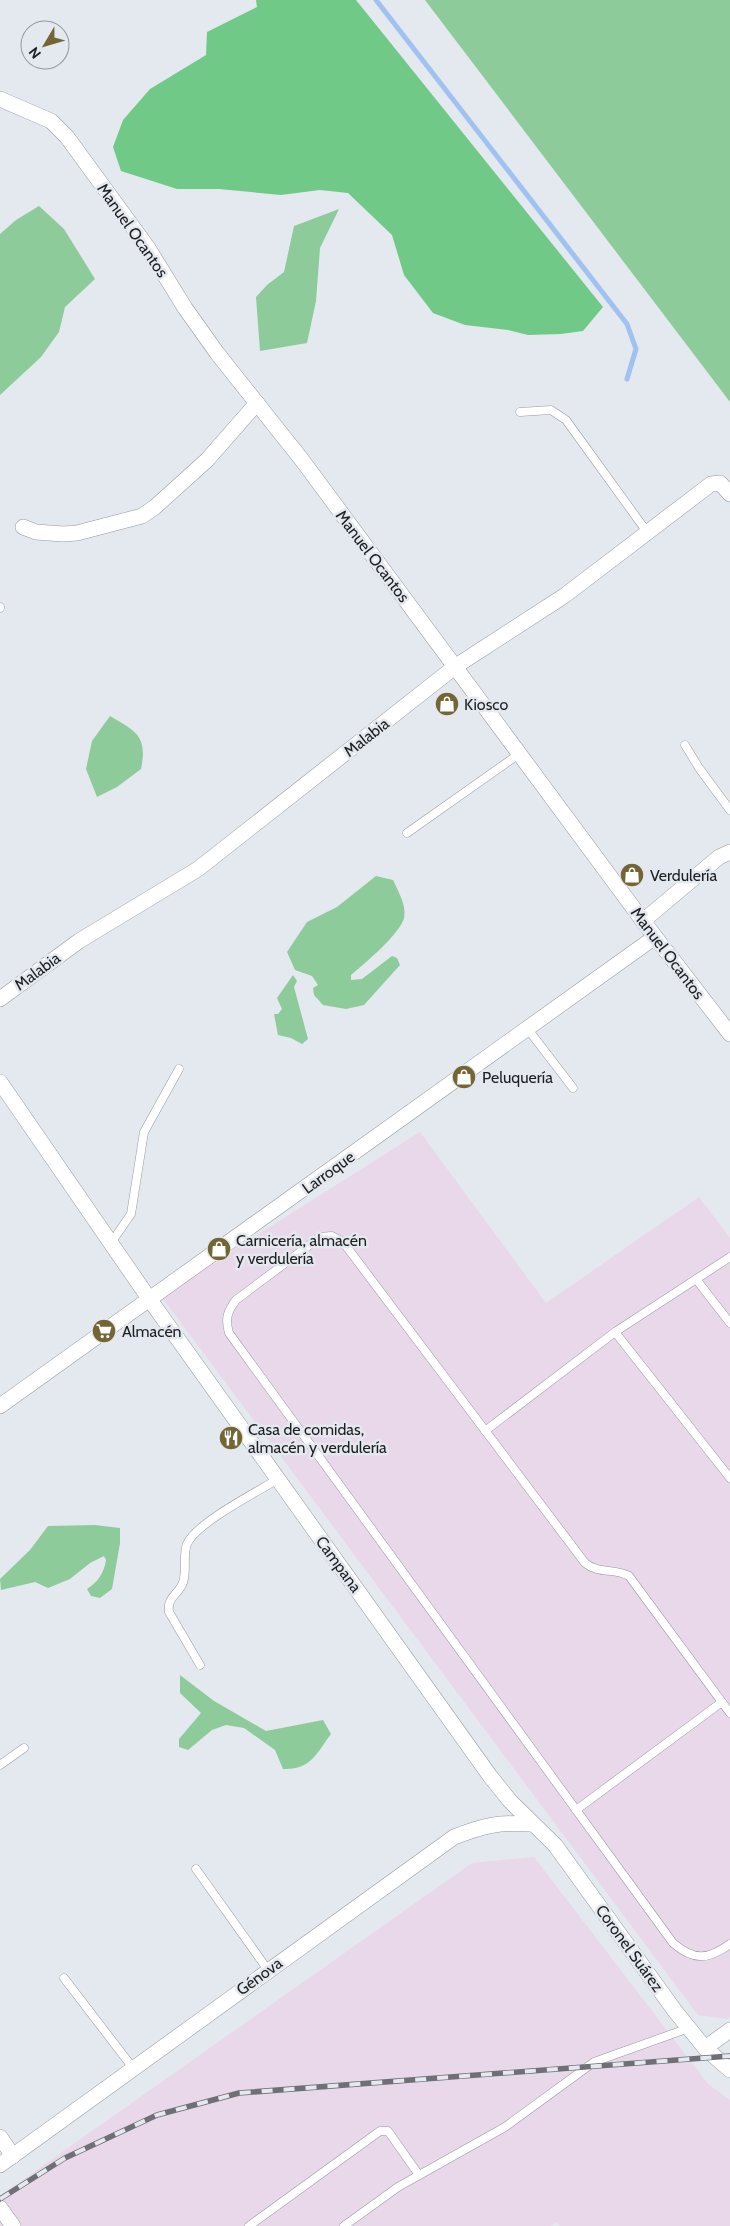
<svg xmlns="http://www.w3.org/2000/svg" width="730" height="2226" viewBox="0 0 730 2226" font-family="Cabin,sans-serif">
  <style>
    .industrial { fill: #e8d8ea }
    .green { fill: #8dcb9b }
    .forest { fill: #71c988 }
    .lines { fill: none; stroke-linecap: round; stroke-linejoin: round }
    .stream { stroke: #9fc2f0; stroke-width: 5 }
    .service-casing { stroke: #9699a0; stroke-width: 9 }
    .minor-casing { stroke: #9699a0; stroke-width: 16 }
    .service { stroke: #fff; stroke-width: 8 }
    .minor { stroke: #fff; stroke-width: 15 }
    .rail-casing { stroke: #6e7075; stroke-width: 5.5 }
    .rail { stroke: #e4e8ef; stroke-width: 4; stroke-dasharray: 11; stroke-linecap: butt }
    .labels { text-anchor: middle; stroke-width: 5; stroke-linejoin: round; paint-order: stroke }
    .street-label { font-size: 16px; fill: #1d1e21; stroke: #e4e8ef }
    .poi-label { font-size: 16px; fill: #1d1e21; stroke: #e4e8ef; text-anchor: start }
  </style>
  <rect width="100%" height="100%" fill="#e4e8ef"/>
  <g class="industrial">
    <polygon points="420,1132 546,1303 699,1197 730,1238 730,2017 727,2019 698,2015 161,1296"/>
    <polygon points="534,1857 708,2084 730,2100 730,2226 560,2226 557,2222 551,2226 0,2226 0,2196 472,1863"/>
  </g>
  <g class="green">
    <polygon points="425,0 730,0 730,402"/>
    <polygon points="39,206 64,229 95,279 65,307 59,332 41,357 0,395 0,234 16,220"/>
    <polygon points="339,209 320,248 316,301 307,343 260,351 256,297 267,285 284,272 294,226"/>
    <path d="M110,716C135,731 148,735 141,769L117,787L97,797L86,769L92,741Z"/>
    <path d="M376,876L393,880C398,891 407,906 404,918C400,934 364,964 351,975V980L362,979L392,956L397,958L400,965L364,1005L346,1009L323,1005L314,995L313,988L318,985L312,976L295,970L287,952L307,922L337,907Z"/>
    <polygon points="293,975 297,981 294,987 308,1039 302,1044 291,1038 278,1035 274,1014 278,1014 282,1009 277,998"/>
    <path d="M95,1525L120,1528V1543L112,1589L100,1598L91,1596L87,1589C98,1582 104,1573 106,1560L104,1556L90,1563L70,1579L48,1588L35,1582L1,1590L0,1579L30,1550L48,1526Z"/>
    <path d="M180,1675L214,1701L266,1731L323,1720L331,1734C316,1754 311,1770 283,1769L275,1750L244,1728L226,1725L212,1730L188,1750L179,1747V1739L201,1713L180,1693Z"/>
  </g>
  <polygon class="forest" points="256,0 356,0 603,307 583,331 561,334 528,335 508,330 465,325 433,313 404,275 392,235 348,193 320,190 281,195 219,189 177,189 121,171 113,147 123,120 150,89 206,55 207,32 257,7"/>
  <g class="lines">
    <polyline class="stream" points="376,0 627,324 636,349 627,379"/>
    <g class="service-casing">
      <g id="service">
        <polyline points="520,412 551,410 566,420 647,532"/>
        <polyline points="0,608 0,607"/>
        <polyline points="685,745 699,768 730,810"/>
        <polyline points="407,833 519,754"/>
        <polyline points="527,1028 573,1088"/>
        <polyline points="111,1243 131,1214 144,1132 179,1069"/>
        <polyline points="696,1279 730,1323"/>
        <polyline points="615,1332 730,1478"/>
        <polyline points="485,1431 615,1332 730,1257"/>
        <path d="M200,1665L169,1612C167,1598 176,1596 182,1585C188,1573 182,1557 187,1544C196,1523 257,1492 278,1479"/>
        <path d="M730,1713L629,1576C615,1568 598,1574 585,1563L343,1242L332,1236L320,1237L236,1300C227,1312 225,1319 229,1333L673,1943C694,1961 708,1960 730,1944"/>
        <polyline points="0,1765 24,1748"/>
        <polyline points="576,1810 722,1702"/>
        <polyline points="196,1869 268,1970"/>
        <polyline points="64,1978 133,2068"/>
        <polyline points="249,2226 380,2131 388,2131 419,2175"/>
        <polyline points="344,2226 398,2187 505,2127 594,2062 689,2028"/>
      </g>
    </g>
    <g class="minor-casing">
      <g id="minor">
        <polyline points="0,99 51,121 67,137 148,248 185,308 217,353 302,460 643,921 730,1034"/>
        <polyline points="23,527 36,532 63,534 77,533 142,516 155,507 207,460 257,403"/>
        <polyline points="643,921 719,857 730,852"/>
        <polyline points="0,999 79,941 198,869 456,666 564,596 711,484 720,483 730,494"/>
        <polyline points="0,1082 150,1300 490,1776 510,1801 555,1845 675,2011 705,2048 730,2070"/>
        <polyline points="0,1406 655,937"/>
        <polyline points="705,2048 730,2030"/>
        <polyline points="0,2137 13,2156"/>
        <path d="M0,2165L454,1837C485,1825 499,1822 533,1824"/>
        <polyline points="0,2208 13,2226"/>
      </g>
    </g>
    <use href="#service" class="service"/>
    <use href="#minor" class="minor"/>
    <g class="rail-casing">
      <polyline id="rail" points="0,2199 65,2158 157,2115 239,2093 730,2056"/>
    </g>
    <use href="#rail" class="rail"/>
  </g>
  <defs>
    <g id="shop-disc" transform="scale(1.25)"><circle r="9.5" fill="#746532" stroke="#e4e8ef"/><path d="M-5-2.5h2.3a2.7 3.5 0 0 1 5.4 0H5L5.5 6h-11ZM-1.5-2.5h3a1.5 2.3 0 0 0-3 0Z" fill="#fff"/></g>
    <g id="supermarket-disc" transform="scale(1.25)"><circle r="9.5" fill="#746532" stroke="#e4e8ef"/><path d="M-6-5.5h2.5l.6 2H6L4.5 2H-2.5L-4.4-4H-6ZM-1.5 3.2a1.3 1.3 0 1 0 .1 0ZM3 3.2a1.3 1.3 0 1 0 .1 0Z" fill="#fff"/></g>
    <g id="restaurant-disc" transform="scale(1.25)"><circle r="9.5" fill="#746532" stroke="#e4e8ef"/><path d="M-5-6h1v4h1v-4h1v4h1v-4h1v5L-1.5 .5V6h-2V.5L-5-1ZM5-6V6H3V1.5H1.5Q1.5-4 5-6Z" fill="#fff"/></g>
  </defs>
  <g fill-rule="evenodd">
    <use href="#shop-disc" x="447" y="704"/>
    <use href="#shop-disc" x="632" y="875"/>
    <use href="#shop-disc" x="464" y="1077"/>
    <use href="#shop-disc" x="219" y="1249"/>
    <use href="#supermarket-disc" x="104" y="1331"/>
    <use href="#restaurant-disc" x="231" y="1438"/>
  </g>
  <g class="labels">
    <g class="street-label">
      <text transform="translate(133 230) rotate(55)" y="6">Manuel Ocantos</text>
      <text transform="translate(373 556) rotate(53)" y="6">Manuel Ocantos</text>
      <text transform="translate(366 737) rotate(-38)" y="6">Malabia</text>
      <text transform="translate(668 953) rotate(53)" y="6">Manuel Ocantos</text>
      <text transform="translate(37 971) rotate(-36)" y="6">Malabia</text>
      <text transform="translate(328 1172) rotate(-36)" y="6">Larroque</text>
      <text transform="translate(339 1564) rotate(54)" y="6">Campana</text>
      <text transform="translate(630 1948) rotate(54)" y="6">Coronel Suárez</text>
      <text transform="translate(259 1976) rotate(-36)" y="6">Génova</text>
    </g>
    <g class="poi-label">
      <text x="464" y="710">Kiosco</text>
      <text x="650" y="881">Verdulería</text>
      <text x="482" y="1083">Peluquería</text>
      <text x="236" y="1246">Carnicería, almacén<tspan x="236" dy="18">y verdulería</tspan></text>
      <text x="122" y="1337">Almacén</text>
      <text x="248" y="1435">Casa de comidas,<tspan x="248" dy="18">almacén y verdulería</tspan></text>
    </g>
  </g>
  <g transform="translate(45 45) rotate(232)"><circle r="24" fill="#e4e8ef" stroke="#94979d"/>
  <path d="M0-4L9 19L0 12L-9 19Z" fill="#746532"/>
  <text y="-8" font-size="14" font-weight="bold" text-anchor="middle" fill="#1d1e21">N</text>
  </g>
</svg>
